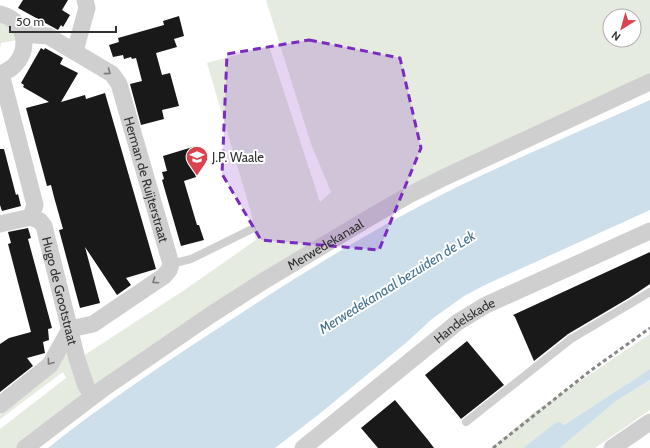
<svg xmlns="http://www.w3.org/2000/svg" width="650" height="448" viewBox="0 0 650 448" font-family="Cabin,sans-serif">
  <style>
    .green { fill: #e5ebdf; fill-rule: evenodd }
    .water { fill: #cddfea }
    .building { fill: #191919 }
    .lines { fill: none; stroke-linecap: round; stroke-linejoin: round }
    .service { stroke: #cfcfcf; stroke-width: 8 }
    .minor { stroke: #cfcfcf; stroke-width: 17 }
    .rail { stroke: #878787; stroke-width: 3; stroke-dasharray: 4 3; stroke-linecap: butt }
    .oneway { stroke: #797979 }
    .marked { fill: #7b2cbf; fill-opacity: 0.2; stroke: #7b2cbf; stroke-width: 3; stroke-dasharray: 8 5; stroke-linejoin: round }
    .labels { text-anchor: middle; stroke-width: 4; stroke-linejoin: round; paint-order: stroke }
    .poi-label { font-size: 13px; fill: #323232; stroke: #fff; text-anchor: start }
    .street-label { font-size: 13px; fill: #323232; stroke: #fff }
    .water-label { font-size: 14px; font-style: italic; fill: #447391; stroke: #fff }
  </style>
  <rect width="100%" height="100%" fill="#fff"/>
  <g class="green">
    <path d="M266,0H650V79L499,149L98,385L93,384L83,356L183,291L256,240L252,226V216L207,63L269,46L320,202L331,192L311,144ZM610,16H634V40H610Z"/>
    <polygon points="0,19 11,25 17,40 1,43 0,48"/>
    <polygon points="650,334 650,369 564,425 555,423 523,448 491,448 537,410"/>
    <polygon points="65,345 81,395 80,399 20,448 0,448 0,429 66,378 63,372 0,419 0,415 45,380"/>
    <polygon points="650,380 650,410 595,448 560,448 616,401"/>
  </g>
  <g class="water">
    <path d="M650,100V210L487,284L464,296L432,319L407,342L318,415L275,448H48C102,405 159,367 217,329C294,278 372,229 455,188C519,157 585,129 650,100Z"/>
    <polygon points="650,369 650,380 616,401 560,448 523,448 555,423 560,422 564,425"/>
  </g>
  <g class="building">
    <polygon points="23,0 68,0 62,10 70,15 63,27 61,25 58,30 18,8"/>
    <polygon points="179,16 184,36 174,39 177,47 156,53 162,75 170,73 179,106 162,110 164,119 141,125 130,84 142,81 136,58 132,59 131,57 124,59 123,55 113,57 109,45 119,42 118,38 164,25 163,21"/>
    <polygon points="41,48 44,50 45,48 63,58 60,64 78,73 61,102 85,95 86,99 105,93 156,269 126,278 131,285 117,295 85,247 100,303 80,308 59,230 63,229 54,197 51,185 47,186 26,108 49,102 23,87 24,85 21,83"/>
    <polygon points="196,146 203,166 200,167 201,171 195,173 196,177 184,181 197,225 199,225 204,240 181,246 162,180 164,179 162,172 167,171 163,156"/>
    <polygon points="0,149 4,149 16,195 18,194 21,206 2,211 0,205"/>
    <polygon points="28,228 31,238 28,239 52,328 48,329 49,340 43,342 45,353 27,358 33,366 0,392 0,344 9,338 31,332 8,244 11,243 8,232"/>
    <polygon points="650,252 650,284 629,298 568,334 534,361 515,317 513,315"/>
    <polygon points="467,341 504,385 461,419 425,375"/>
    <polygon points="395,400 428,440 434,448 378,448 361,428"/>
  </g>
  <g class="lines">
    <g class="service">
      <polyline points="171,264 191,259 252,229"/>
      <polyline points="466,422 571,339 650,292"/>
    </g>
    <g class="minor">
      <path d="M0,14C33,22 31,64 0,74"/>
      <path id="s1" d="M23,34L48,36L112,74L119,84L171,264L169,270L164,276L93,324L70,329"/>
      <polyline points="75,51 87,8 85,0"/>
      <path id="s2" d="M1,74L35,205L31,217L40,221L44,226L77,359L86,386L92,396"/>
      <polyline points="0,224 31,217"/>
      <polyline points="0,405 50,365 70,329"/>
      <path id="s3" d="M25,448L104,388L212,314L262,282L369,218L409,195L445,177L650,82"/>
      <path id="s4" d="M303,448L458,322L486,305L650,231"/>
      <polyline points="612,448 650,422"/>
    </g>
    <polyline class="rail" points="493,448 590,371 650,328"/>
  </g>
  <defs><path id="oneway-chevron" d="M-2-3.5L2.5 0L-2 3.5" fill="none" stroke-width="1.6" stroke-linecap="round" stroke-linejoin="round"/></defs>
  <g class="oneway">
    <use href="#oneway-chevron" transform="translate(108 72) rotate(37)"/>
    <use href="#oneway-chevron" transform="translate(155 281) rotate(146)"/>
    <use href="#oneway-chevron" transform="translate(50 362) rotate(127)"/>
  </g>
  <path class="marked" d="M309,40L400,58L421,148L379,250L261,240L222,174L227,54Z"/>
  <defs>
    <g id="school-pin" transform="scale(1.15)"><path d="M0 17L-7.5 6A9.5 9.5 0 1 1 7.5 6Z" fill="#db424d" stroke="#fff"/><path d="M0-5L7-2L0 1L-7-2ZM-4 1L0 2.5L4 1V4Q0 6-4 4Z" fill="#fff"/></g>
  </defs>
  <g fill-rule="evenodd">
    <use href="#school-pin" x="197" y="157"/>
  </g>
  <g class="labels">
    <g class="poi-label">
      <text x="212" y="162">J.P. Waale</text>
    </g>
    <g class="street-label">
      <text dy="5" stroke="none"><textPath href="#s1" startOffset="211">Herman de Ruijterstraat</textPath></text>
      <text dy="5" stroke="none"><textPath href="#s3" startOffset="363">Merwedekanaal</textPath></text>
      <text dy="5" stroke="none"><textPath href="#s2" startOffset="231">Hugo de Grootstraat</textPath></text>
      <text dy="5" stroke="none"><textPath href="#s4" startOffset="206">Handelskade</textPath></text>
    </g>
    <g class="water-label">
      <text transform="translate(397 282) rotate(-32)" y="5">Merwedekanaal bezuiden de Lek</text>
    </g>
  </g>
  <g transform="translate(622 28) rotate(217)"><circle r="19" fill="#ffffff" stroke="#adadad"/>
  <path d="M0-3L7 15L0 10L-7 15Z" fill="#db424d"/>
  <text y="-6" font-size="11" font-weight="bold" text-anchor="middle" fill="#323232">N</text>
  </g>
  <path d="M10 26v6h106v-6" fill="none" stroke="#323232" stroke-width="2"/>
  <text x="16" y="26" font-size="12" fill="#323232" stroke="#ffffff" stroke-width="3" paint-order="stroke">50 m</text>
</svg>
